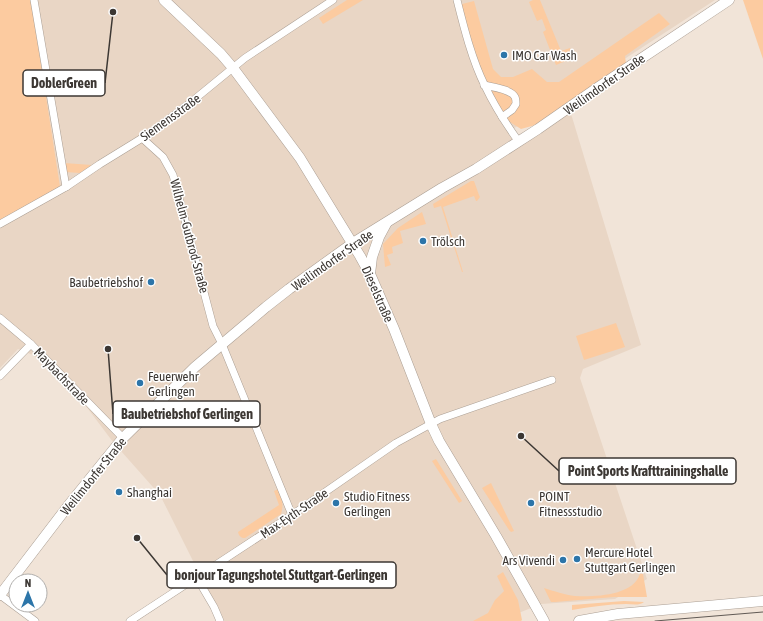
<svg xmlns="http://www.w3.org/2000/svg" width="763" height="621" viewBox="0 0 763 621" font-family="'Asap Condensed',sans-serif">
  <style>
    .built { fill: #e9d6c5 }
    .green { fill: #fccba0 }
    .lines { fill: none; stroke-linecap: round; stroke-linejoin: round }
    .street-casing { stroke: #ab9f94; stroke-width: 8 }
    .secondary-casing { stroke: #ab9f94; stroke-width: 11 }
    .street { stroke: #fff; stroke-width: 7 }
    .secondary { stroke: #fff; stroke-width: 10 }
    .tram { stroke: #605954; stroke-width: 1 }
    .poi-dot { fill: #2c75a9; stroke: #fff; stroke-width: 1.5 }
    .labels { text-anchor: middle; stroke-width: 3; stroke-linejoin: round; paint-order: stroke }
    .poi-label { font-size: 13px; fill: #3c3733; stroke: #fff; text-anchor: start }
    .street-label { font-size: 13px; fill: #3c3733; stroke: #fff }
    .leader { fill: none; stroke: #3c3733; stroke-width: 1.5 }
    .callout-dot { fill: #3c3733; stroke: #fff; stroke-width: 1.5 }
    .callout { fill: #fff; stroke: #3c3733; stroke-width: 1.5 }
    .callout-label { font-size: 14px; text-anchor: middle; font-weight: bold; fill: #3c3733 }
  </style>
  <rect width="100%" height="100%" fill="#f1e4d8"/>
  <polygon class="built" points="31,0 715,0 563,99 511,130 519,141 566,106 572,117 641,345 583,369 580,378 647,579 615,599 541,604 499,621 223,621 160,495 113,442 76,393 33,355 18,349 0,368 0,219"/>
  <g class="green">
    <polygon points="0,0 31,0 60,187 0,220"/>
    <polygon points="347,0 363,0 323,24 319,18"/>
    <polygon points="533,0 540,0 561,51 570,48 573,58 556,65 543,32 546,30 542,19 537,21 529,2"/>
    <polygon points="743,0 763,0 763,59"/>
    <polygon points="474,1 493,69 501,77 513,77 532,69 547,82 559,82 659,13 670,24 625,56 626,64 553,120 521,129 502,117 484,85 458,5"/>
    <polygon points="64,163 92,165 80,173 65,172"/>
    <polygon points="471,181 474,181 479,195 480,197 477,201 476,201 474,196 443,207 463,272 462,272 441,206 434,208 433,204"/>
    <polygon points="422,212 426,224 400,231 403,243 392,247 393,253 387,255 391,265 385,267 383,244 398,228"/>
    <polygon points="616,323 625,347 584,360 576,336"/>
    <polygon points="436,459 462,501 459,503 432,461"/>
    <polygon points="491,483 514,531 511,532 509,530 482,488"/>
    <path d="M278,489C282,498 284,504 281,514L245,538C241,538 239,536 238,532L279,505L274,491Z"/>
    <polygon points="503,572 518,600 522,620 521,621 473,621 488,613 495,600 504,591 497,576"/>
    <path d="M640,574H643L647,597H614L555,602H551L544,588C554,591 565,595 575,596C594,597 633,596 640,574Z"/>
    <path d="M624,601L644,602C639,606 632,604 626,604C608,604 590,607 572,610V605Z"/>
  </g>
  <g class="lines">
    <g class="street-casing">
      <g id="street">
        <polyline points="34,0 66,187"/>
        <path d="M457,0C464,28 472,60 485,86C494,105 506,124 519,142"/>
        <path d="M484,85C492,87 511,89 515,97C516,99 516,101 516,104L512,110L502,117"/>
        <polyline points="142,138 163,157 173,175 213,326 222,344 292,515"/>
        <polyline points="0,224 66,187 100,164 152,132 190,103 245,58 333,0"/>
        <polyline points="0,318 31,344 123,438"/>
        <polyline points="0,376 31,344"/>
        <polyline points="197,578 214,607 220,621"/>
        <polyline points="0,595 35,621"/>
        <polyline points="130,621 292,515 396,443 440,419 552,380"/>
      </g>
    </g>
    <g class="secondary-casing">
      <g id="secondary">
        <polyline points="164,0 221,54 233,68 300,158 360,256 370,274 394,329 431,424 439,441 496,536 544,621"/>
        <polyline points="370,274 372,257 379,237 386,224"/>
        <polyline points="0,595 68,506 123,438 195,367 266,307 289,289 353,243 442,188 476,169 538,129 597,88 729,0"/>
        <polyline points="579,621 618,614 763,601"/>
      </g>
    </g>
    <use href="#street" class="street"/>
    <use href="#secondary" class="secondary"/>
    <polyline class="tram" points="655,621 763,612"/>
  </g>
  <g class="poi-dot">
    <circle cx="504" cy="55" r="4"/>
    <circle cx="423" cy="241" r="4"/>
    <circle cx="151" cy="282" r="4"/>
    <circle cx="140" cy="383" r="4"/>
    <circle cx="119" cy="492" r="4"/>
    <circle cx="336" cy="503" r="4"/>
    <circle cx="531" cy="503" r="4"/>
    <circle cx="577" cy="559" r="4"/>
    <circle cx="563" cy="560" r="4"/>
  </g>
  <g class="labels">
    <g class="poi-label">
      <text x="512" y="60">IMO Car Wash</text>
      <text x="431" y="246">Trölsch</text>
      <text x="143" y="287" text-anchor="end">Baubetriebshof</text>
      <text x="148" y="381">Feuerwehr<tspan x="148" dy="15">Gerlingen</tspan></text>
      <text x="127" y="497">Shanghai</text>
      <text x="344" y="501">Studio Fitness<tspan x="344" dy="15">Gerlingen</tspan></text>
      <text x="539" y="501">POINT<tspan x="539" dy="15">Fitnessstudio</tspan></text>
      <text x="585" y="557">Mercure Hotel<tspan x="585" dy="15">Stuttgart Gerlingen</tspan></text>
      <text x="555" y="565" text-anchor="end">Ars Vivendi</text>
    </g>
    <g class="street-label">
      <text transform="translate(604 84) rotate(-35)" y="5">Weilimdorfer Straße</text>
      <text transform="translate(170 117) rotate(-36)" y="5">Siemensstraße</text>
      <text transform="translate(190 236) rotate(75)" y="5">Wilhelm-Gutbrod-Straße</text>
      <text transform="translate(332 260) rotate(-35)" y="5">Weilimdorfer Straße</text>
      <text transform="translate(378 294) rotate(66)" y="5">Dieselstraße</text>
      <text transform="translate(62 376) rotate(46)" y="5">Maybachstraße</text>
      <text transform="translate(93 476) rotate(-51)" y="5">Weilimdorfer Straße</text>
      <text transform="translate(294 513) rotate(-34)" y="5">Max-Eyth-Straße</text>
    </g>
  </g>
  <path class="leader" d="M113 12L105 83M108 349L113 414M521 436L559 471M137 538L167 575"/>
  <g class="callout-dot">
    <circle cx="113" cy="12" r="4"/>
    <circle cx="108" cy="349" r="4"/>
    <circle cx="521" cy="436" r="4"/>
    <circle cx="137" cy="538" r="4"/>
  </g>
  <g class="callout">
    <rect x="23" y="70" width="82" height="26" rx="4"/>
    <rect x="113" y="401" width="147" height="26" rx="4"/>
    <rect x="559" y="458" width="177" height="26" rx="4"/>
    <rect x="167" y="562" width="229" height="26" rx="4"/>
  </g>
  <g class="callout-label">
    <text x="64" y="88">DoblerGreen</text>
    <text x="187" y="419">Baubetriebshof Gerlingen</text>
    <text x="648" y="476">Point Sports Krafttrainingshalle</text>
    <text x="281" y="580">bonjour Tagungshotel Stuttgart-Gerlingen</text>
  </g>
  <g transform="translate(28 593)"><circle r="19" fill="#ffffff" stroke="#b1afad"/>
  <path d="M0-3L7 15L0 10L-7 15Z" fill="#2c75a9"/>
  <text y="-6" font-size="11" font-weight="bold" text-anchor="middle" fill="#3c3733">N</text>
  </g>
</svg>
